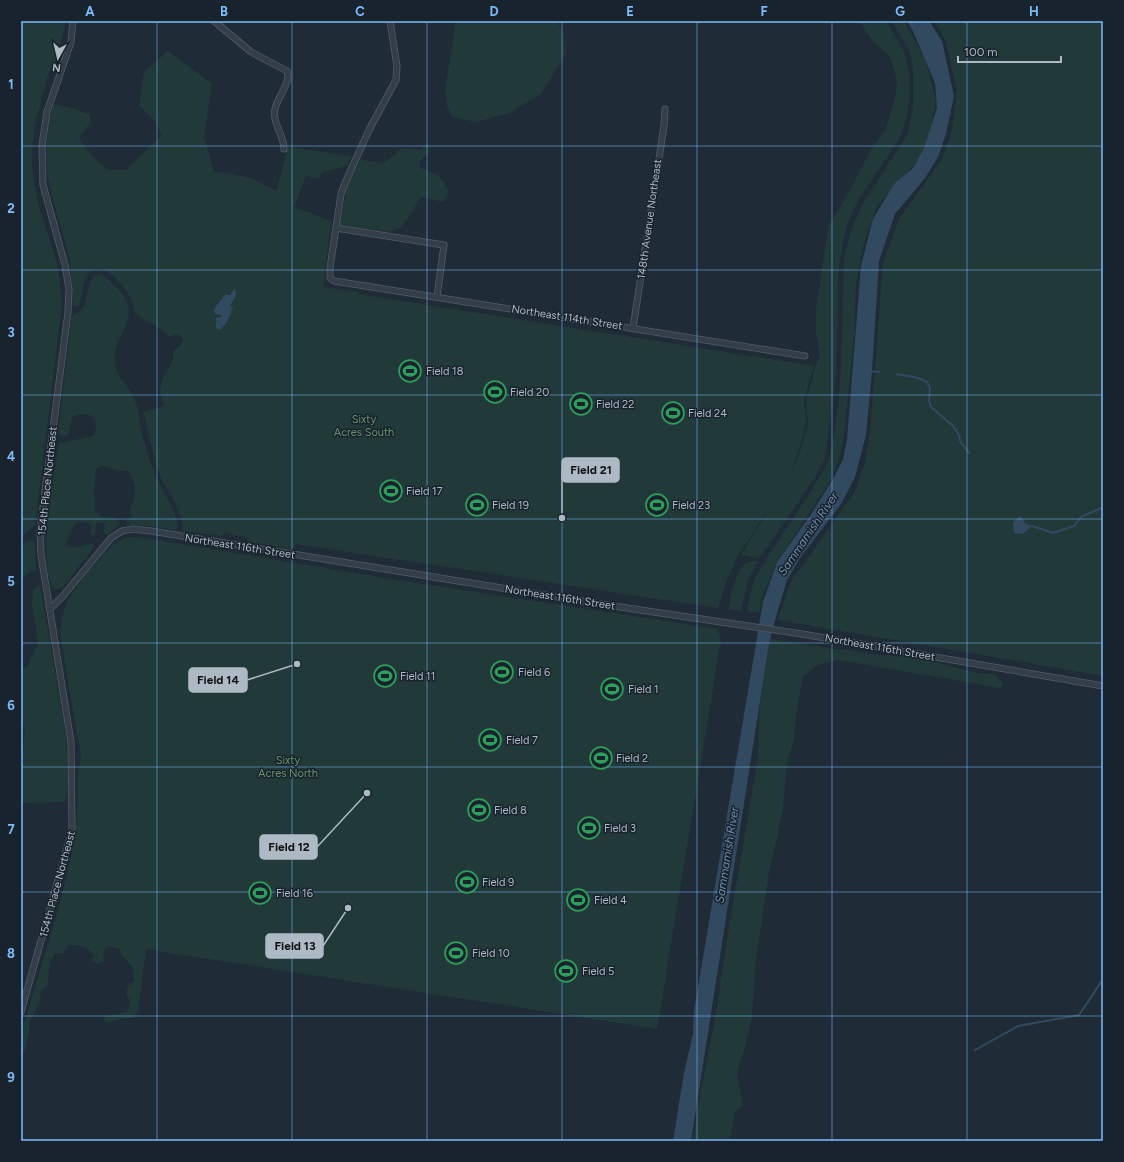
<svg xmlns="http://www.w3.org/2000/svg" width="1124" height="1162" viewBox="0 0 1124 1162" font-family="Figtree,sans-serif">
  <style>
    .green { fill: #213939 }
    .water { fill: #324a60 }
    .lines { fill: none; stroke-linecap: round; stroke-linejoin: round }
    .stream { stroke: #324a60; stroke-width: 2 }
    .street-casing { stroke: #505c66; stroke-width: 7 }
    .street { stroke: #333e48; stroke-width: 5.5 }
    .grid { fill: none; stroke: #7dbbfa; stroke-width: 1; stroke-opacity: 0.55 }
    .labels { text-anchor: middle; stroke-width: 3; stroke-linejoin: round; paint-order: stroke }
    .street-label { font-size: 11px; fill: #adb9c5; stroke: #19232d }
    .poi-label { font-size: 11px; fill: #adb9c5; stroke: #19232d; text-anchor: start }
    .park-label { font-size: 11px; fill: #64966a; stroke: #19232d }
    .water-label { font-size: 12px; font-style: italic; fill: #6d8daa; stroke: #19232d }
    .leader { fill: none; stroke: #adb9c5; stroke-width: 1.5 }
    .callout-dot { fill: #adb9c5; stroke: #19232d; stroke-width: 1.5 }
    .callout { fill: #adb9c5; stroke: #adb9c5; stroke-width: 1.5 }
    .callout-label { font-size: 12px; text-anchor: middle; font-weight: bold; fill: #111 }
    .neatline { fill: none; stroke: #7dbbfa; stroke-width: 1.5 }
    .grid-label { font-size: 13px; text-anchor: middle; font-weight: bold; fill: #7dbbfa }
  </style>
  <rect width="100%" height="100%" fill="#1f2c38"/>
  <g class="green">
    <polygon points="21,21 66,21 59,52 47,78 35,124 32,152 32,168 38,203 58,267 62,305 35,525 21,537"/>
    <polygon points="456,21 557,21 563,33 566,53 541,94 509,113 476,122 452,117 447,106 445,90"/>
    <path d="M859,21H886C893,33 903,46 906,60C913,83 910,117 899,139L858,200L849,221L843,242L839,265L836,373L832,411L825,457L814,479L762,555L756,558L741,555L774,500L739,554L728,577L718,608L296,544L292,549L249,542L246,537L224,533L222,536L183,531L181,517L171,495L162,481L155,461L143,412L164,406L160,393L162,380L173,360V351L181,345L184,338L176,334L169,337C162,329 153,325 144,319C142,318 138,316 136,314C134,310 133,304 131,299C125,287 102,256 87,275C81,284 84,295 79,305L76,306L73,305L70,260L52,196L47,172L46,145L49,122L53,104L75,109L90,115V123L79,138L96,160L109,170H126L162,135L154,120L139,105L144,72L168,51L212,84L204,137L214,172L226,173L251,178L276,191L288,147L351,156L347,166L322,172L319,179L306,176L294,207L331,221L323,287L359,292L358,294L814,366L804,399L806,420L801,444L789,477L800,452L808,422L806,400L815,369L820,355L816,335V310L824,254L829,225L849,192L869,153L885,130L895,99L897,80L890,57L871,39Z"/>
    <polygon points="892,21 904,21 925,59 936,100 931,128 924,148 914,165 896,183 894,184 891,190 877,206 864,243 856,283 854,337 844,435 840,456 832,478 777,562 761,599 760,613 747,611 754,580 767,558 809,494 826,466 830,456 838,409 841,368 844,258 850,234 861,207 907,135 913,108 913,67 909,50"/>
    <polygon points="934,21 1103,21 1103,676 778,620 790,583 854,493 864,465 870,434 883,263 899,219 942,159 951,134 957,93 946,41"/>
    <polygon points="427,143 429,144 429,152 419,162 421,168 439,176 449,191 444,202 421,197 402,227 391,232 340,225 348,182 361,159 367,161 384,163 402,148 420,150"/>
    <path d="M100,274C108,278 113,284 119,290C149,323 99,339 120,378C125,385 132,392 135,401C139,409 139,419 141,428C145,446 150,465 159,483C163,492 182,521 176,530L141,525H130L127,522V519L131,517C129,505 132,508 134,498C137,489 134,478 128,471H119L101,465L95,470L96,472L94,488L95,511L101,516L117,518L120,522V524L107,535L104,532L105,523H96L95,534L94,536L91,534V524L84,522L76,523C72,531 67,536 66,545C79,551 81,544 92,544L94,545L93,549L63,587L59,589L53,588C37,558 54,477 59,443L94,436L96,427L95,418C87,413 80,412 72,417L68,435L61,436L58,432L72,316C93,307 82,290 95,275Z"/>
    <path d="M127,537H139L416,583L718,629L721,640L657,1029L146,949L138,1012L132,1018L120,1019L108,1023L104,1020V1016L120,1014L128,1011L130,1000L126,995L128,986L134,981C133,969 133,964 122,957L119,949L108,946L105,949L103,961L97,964L92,961L94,955C87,946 79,945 69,945L63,953H55L50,962L47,987L41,991L40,1002L29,1022V1034L25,1051L21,1052V1034L60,903L71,857L77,820L78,773C82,759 81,748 77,735L60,632C61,622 63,611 67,602C74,588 102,555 114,544C118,541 122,539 127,537Z"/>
    <polygon points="33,540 35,542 36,570 27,574 21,580 21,547 28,541"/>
    <path d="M758,561L748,580L741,611L728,609C732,593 736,557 758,561Z"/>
    <polygon points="40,586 66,736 68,786 65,802 21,803 21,768 25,731 21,715 21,668 27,667 38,643 32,605 33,589"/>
    <polygon points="770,639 833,649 851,650 875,655 909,657 940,663 972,672 995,675 1003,683 1000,688 839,660 818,665 803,676 797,708 794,738 787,763 783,810 769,872 756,959 752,1017 744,1049 737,1073 743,1106 735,1111 730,1141 693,1141 699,1100 715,1019 726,945 758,758 760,704"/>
  </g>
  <g class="water">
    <polygon points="907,21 929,21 942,41 954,96 946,134 938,157 925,178 895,214 879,261 872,371 866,435 855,477 841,504 800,558 787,580 777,613 769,644 691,1141 673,1141 684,1073 693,1034 694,1011 763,602 777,562 810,516 830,484 843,460 847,440 861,266 873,219 894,184 913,168 924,148 937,108 935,83 913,31"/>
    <polygon points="234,289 236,291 235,298 230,305 233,308 227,322 220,330 216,328 216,318 221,317 222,315 215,314 214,309 225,295 230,295"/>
    <polygon points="1020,516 1025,523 1032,526 1023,534 1014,533 1013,522"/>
  </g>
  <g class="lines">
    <g class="stream">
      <polyline points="870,371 879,372"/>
      <polyline points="897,374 918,378 927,382 930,388 929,401 931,407 953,426 959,435 960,441 969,453"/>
      <polyline points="1032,526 1053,533 1074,526 1081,517 1101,508"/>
      <polyline points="975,1050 1018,1026 1079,1015 1103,979"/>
    </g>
    <g class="street-casing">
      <g id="street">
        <path d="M214,21L251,52L287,71C292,81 277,98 275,109C272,123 284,135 284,149"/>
        <polyline points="390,21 397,66 396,80 369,130 345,183 341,194 330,268 330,278 334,281 805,356"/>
        <polyline points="336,228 444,245 437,297"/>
        <polyline points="633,328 664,126 665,109"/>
        <polyline points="50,609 63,596 111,538 122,531 133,529 151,531 600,604 802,634 1103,686"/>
        <polyline points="21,1012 72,830 71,742 41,555 40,531 68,312 69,289 65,265 43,185 42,145 47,112 71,42 73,21"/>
      </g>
    </g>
    <use href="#street" class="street"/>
  </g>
  <path class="grid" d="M157,21V1141M292,21V1141M427,21V1141M562,21V1141M697,21V1141M832,21V1141M967,21V1141M21,146H1103M21,270H1103M21,395H1103M21,519H1103M21,643H1103M21,767H1103M21,892H1103M21,1016H1103"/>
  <defs>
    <g id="stadium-ring" transform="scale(1.15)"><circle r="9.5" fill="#19232d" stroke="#2e9e5b" stroke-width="1.5"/><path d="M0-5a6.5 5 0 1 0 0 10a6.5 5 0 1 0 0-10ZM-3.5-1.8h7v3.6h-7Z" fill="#2e9e5b"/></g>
  </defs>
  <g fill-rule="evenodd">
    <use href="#stadium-ring" x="410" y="371"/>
    <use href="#stadium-ring" x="495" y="392"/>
    <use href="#stadium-ring" x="581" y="404"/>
    <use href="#stadium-ring" x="673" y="413"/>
    <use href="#stadium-ring" x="391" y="491"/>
    <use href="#stadium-ring" x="477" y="505"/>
    <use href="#stadium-ring" x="657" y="505"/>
    <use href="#stadium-ring" x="502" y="672"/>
    <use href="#stadium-ring" x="385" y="676"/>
    <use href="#stadium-ring" x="612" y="689"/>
    <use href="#stadium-ring" x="490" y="740"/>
    <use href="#stadium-ring" x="601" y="758"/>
    <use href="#stadium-ring" x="479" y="810"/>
    <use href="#stadium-ring" x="589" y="828"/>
    <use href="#stadium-ring" x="467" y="882"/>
    <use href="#stadium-ring" x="260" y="893"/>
    <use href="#stadium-ring" x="578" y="900"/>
    <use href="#stadium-ring" x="456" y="953"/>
    <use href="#stadium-ring" x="566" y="971"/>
  </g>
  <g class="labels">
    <g class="street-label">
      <text transform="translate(649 219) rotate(-82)" y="4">148th Avenue Northeast</text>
      <text transform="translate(567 317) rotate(9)" y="4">Northeast 114th Street</text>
      <text transform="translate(47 481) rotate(-84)" y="4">154th Place Northeast</text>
      <text transform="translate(240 546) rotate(9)" y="4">Northeast 116th Street</text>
      <text transform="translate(560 597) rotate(9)" y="4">Northeast 116th Street</text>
      <text transform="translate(880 647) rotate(10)" y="4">Northeast 116th Street</text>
      <text transform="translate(57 884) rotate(-75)" y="4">154th Place Northeast</text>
    </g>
    <g class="poi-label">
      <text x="426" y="375">Field 18</text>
      <text x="510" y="396">Field 20</text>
      <text x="596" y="408">Field 22</text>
      <text x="688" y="417">Field 24</text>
      <text x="406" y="495">Field 17</text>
      <text x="492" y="509">Field 19</text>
      <text x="672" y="509">Field 23</text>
      <text x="518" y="676">Field 6</text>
      <text x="400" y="680">Field 11</text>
      <text x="628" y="693">Field 1</text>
      <text x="506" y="744">Field 7</text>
      <text x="616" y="762">Field 2</text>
      <text x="494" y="814">Field 8</text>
      <text x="604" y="832">Field 3</text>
      <text x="482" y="886">Field 9</text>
      <text x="276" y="897">Field 16</text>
      <text x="594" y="904">Field 4</text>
      <text x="472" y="957">Field 10</text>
      <text x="582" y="975">Field 5</text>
    </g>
    <g class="park-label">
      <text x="364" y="423">Sixty<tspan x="364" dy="13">Acres South</tspan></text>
      <text x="288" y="764">Sixty<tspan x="288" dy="13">Acres North</tspan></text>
    </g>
    <g class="water-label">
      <text transform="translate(808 534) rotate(-56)" y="4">Sammamish River</text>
      <text transform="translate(727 855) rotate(-81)" y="4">Sammamish River</text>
    </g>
  </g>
  <path class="leader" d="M562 518L562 470M297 664L247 680M367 793L317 847M348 908L323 946"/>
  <g class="callout-dot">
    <circle cx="562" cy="518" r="4"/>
    <circle cx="297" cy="664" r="4"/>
    <circle cx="367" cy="793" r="4"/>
    <circle cx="348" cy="908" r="4"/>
  </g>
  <g class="callout">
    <rect x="562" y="458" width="57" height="24" rx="4"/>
    <rect x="189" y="668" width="58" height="24" rx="4"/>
    <rect x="260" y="835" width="57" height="24" rx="4"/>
    <rect x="266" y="934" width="57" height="24" rx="4"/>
  </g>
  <g class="callout-label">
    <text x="591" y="474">Field 21</text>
    <text x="218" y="684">Field 14</text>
    <text x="289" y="851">Field 12</text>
    <text x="295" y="950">Field 13</text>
  </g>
  <rect width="1124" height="1162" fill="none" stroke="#19232d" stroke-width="44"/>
  <g transform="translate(58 58) rotate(188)" stroke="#19232d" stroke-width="3" paint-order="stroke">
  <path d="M0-3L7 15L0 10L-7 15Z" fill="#adb9c5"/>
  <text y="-6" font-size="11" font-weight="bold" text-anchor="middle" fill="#adb9c5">N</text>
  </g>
  <path d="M958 56v6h103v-6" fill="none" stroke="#adb9c5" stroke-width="2"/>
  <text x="964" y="56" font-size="12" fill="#adb9c5" stroke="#19232d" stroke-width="3" paint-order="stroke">100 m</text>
  <rect x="22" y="22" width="1080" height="1118" class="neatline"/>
  <g class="grid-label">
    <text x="90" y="16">A</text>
    <text x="224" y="16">B</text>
    <text x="360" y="16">C</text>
    <text x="494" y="16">D</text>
    <text x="630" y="16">E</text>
    <text x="764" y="16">F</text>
    <text x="900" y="16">G</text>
    <text x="1034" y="16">H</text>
    <text x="11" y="89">1</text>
    <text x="11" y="213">2</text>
    <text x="11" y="337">3</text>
    <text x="11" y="461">4</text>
    <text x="11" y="586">5</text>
    <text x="11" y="710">6</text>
    <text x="11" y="834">7</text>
    <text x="11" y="958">8</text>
    <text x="11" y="1082">9</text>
  </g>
</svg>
